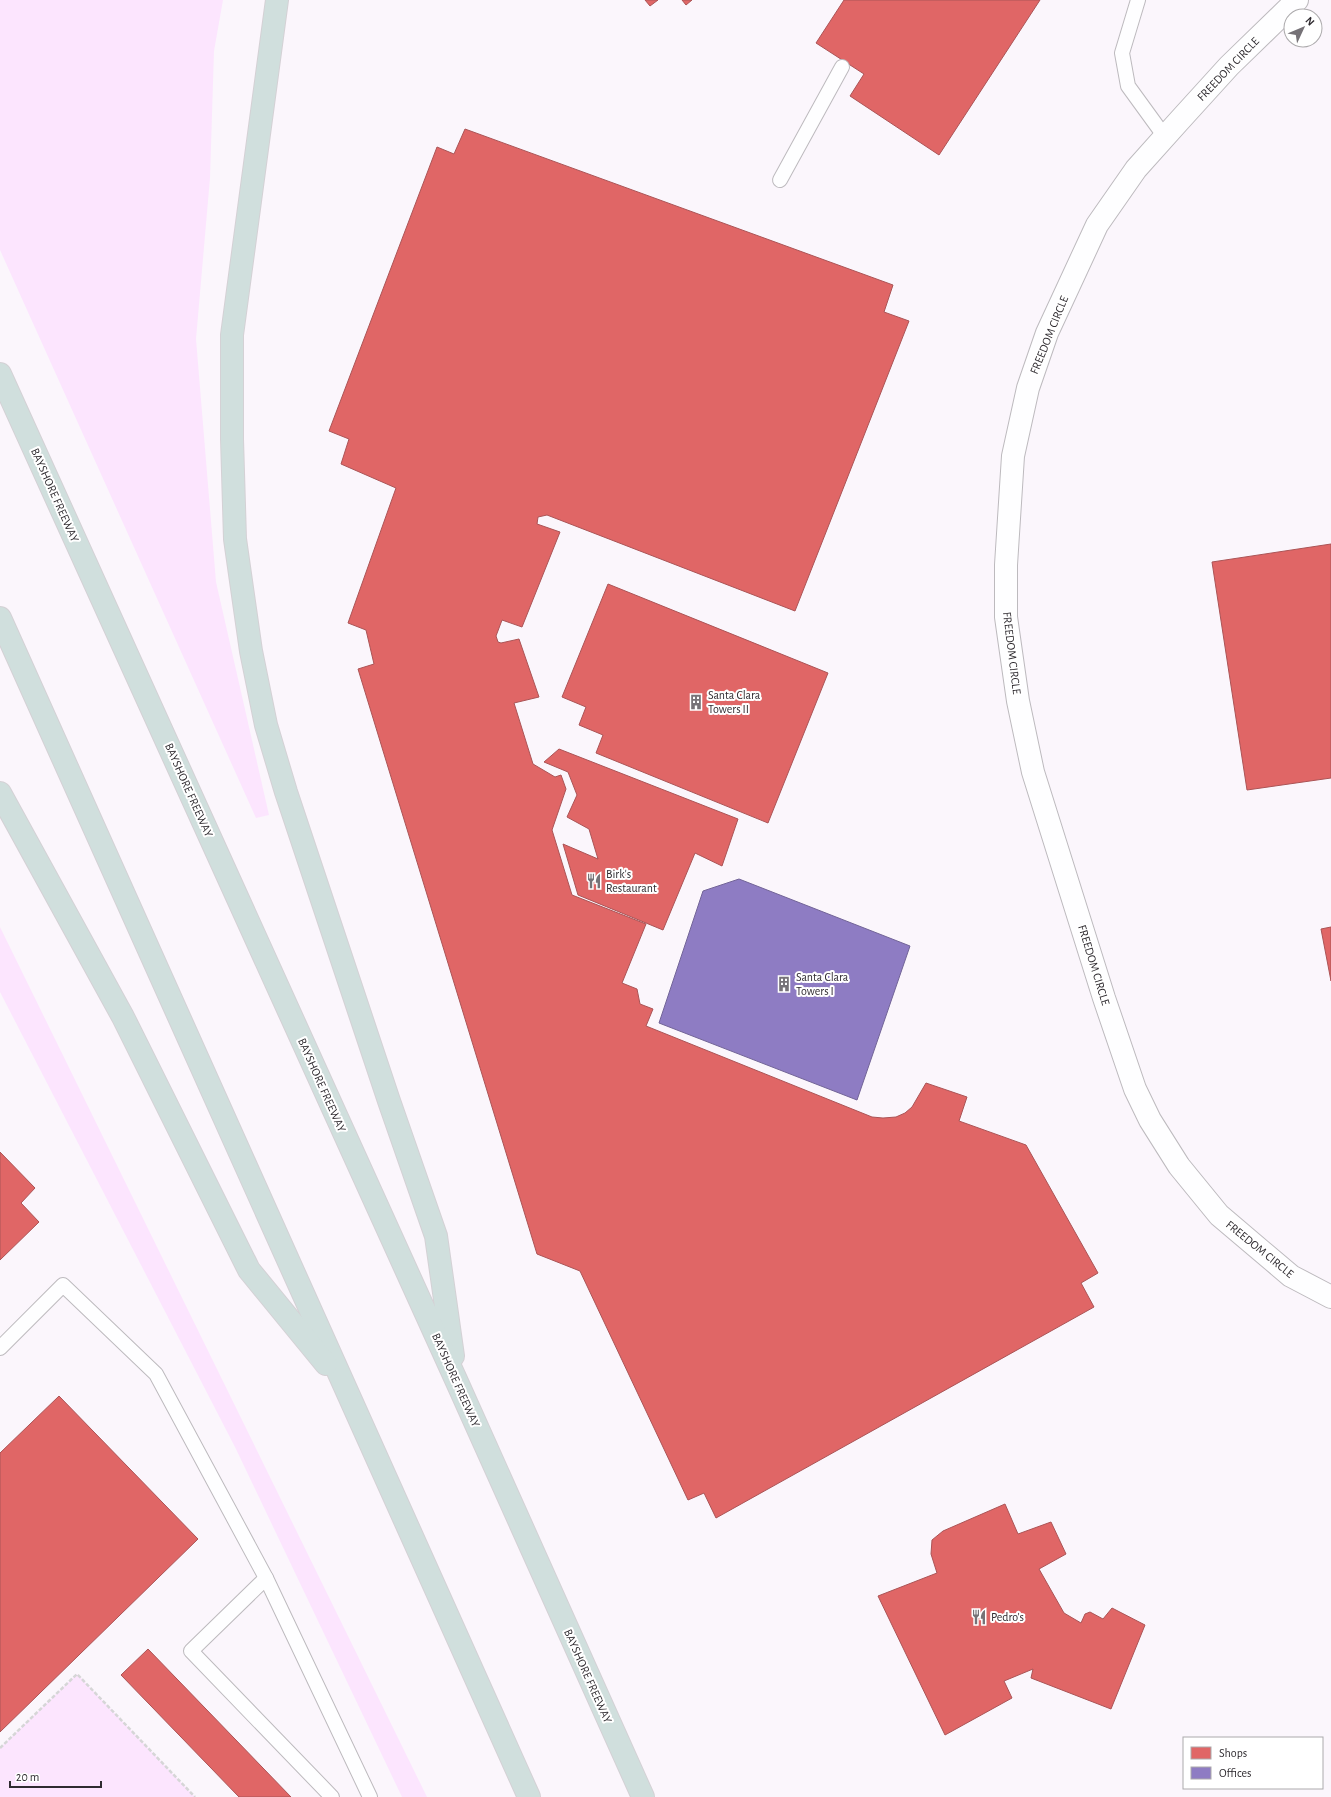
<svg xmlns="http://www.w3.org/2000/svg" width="1331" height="1797" viewBox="0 0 1331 1797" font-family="'Alegreya Sans',sans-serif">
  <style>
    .green { fill: #fce5fe }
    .shops { fill: #e06666; stroke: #ab5456 }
    .offices { fill: #8e7cc3; stroke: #726497 }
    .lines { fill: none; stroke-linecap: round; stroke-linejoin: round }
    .lane-casing { stroke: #bdbabe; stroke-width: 16 }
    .street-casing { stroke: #bdbabe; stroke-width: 24 }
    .highway-casing { stroke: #d4d1d5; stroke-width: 24 }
    .path { stroke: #d6d6d7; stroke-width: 2.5; stroke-dasharray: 4 2; stroke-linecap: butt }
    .lane { stroke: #fefeff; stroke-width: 14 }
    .street { stroke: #fefeff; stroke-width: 22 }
    .highway { stroke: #d0dfdd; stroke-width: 22 }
    .labels { text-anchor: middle; stroke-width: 4; stroke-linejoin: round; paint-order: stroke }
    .street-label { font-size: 12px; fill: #2f2b30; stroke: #fff }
    .poi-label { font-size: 12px; fill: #2f2b30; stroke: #fff; text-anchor: start }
  </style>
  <rect width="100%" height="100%" fill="#fbf6fc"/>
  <g class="green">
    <polygon points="0,0 223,0 214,51 210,178 196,339 216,582 269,815 256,818 0,250"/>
    <polygon points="0,927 427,1797 402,1797 235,1447 0,992"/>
    <polygon points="77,1674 195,1797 0,1797 0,1748"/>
  </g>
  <g class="shops">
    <polygon points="645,0 658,0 650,6"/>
    <polygon points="682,0 692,0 686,5"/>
    <polygon points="844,0 1040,0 939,155 850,96 864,74 816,43"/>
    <polygon points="465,129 893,285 884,312 909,321 795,611 547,515 538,517 537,524 560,532 522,627 502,620 496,636 498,642 501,643 519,639 539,697 514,703 533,764 555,777 561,775 566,789 552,830 572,895 646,924 622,983 637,989 640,1004 653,1009 646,1026 872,1117 883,1118 896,1117 905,1113 912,1107 926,1083 967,1097 959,1121 1026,1145 1098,1273 1081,1283 1094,1307 716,1518 704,1493 688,1500 580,1271 537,1254 358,669 374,664 366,630 348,623 396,488 341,464 349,439 329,431 437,147 454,154"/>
    <polygon points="1331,544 1331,778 1247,790 1212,562"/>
    <polygon points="608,584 828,673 768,823 596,753 603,735 579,725 586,707 562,697"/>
    <polygon points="559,749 738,819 722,866 695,853 663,930 578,895 563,844 598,859 589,829 567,817 577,795 568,772 544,762"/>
    <polygon points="1331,927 1331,981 1321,929"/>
    <polygon points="0,1152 35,1188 21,1203 39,1222 0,1260"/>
    <polygon points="59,1396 198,1539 0,1732 0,1453"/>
    <polygon points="1005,1504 1018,1534 1051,1522 1066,1554 1039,1569 1064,1613 1081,1623 1085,1614 1090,1612 1103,1619 1112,1608 1145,1625 1111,1709 1031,1678 1033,1669 1004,1681 1012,1698 945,1735 878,1596 937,1573 931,1554 932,1540 943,1531"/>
    <polygon points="148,1649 291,1797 239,1797 121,1675"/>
  </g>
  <polygon class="offices" points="739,879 910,946 857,1100 659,1023 703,891"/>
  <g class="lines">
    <g class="lane-casing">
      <g id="lane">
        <polyline points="1138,0 1122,53 1128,86 1165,137"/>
        <polyline points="780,180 842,67"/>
        <polyline points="0,1348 63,1285 156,1374 266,1578 370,1797"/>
        <polyline points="266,1578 191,1651 332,1797"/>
      </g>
    </g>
    <g class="street-casing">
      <polyline id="street" points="1297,0 1229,66 1179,121 1136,169 1097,225 1047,333 1028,388 1013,456 1006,565 1006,617 1018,701 1033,772 1104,998 1135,1089 1150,1120 1179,1166 1219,1215 1291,1276 1331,1297"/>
    </g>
    <g class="highway-casing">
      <g id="highway">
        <polyline points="277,0 232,335 232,439 235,539 251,651 266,725 286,792 389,1101 436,1236 453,1356"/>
        <polyline points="0,374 457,1382 643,1797"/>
        <polyline points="0,618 529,1797"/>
        <polyline points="0,793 123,1017 249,1270 326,1364"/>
      </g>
    </g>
    <polyline class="path" points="0,1748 77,1674 195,1797"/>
    <use href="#lane" class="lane"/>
    <use href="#street" class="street"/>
    <use href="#highway" class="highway"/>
  </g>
  <defs>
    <g id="building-bare" transform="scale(1.2)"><path d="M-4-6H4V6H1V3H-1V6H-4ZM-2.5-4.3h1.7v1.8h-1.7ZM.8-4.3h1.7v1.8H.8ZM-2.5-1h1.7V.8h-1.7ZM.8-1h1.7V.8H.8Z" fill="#767277" stroke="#fff" stroke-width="2.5" paint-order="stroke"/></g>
    <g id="restaurant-bare" transform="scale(1.2)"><path d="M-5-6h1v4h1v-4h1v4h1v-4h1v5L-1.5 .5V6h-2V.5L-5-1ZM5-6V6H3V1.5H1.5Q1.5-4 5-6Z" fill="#767277" stroke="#fff" stroke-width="2.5" paint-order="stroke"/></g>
  </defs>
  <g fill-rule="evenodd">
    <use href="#building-bare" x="696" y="702"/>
    <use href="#restaurant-bare" x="594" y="881"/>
    <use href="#building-bare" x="784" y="984"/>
    <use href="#restaurant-bare" x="979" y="1617"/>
  </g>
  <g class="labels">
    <g class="street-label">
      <text transform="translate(1228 69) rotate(-46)" y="4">FREEDOM CIRCLE</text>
      <text transform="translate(1049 335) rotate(-68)" y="4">FREEDOM CIRCLE</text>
      <text transform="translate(55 495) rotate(66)" y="4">BAYSHORE FREEWAY</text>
      <text transform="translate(1012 653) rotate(83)" y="4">FREEDOM CIRCLE</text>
      <text transform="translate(189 790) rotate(66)" y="4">BAYSHORE FREEWAY</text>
      <text transform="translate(1094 965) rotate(73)" y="4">FREEDOM CIRCLE</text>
      <text transform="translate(322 1085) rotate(66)" y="4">BAYSHORE FREEWAY</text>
      <text transform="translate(1260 1249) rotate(39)" y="4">FREEDOM CIRCLE</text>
      <text transform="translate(456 1380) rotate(66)" y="4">BAYSHORE FREEWAY</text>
      <text transform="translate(588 1676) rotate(66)" y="4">BAYSHORE FREEWAY</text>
    </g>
    <g class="poi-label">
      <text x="708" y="699">Santa Clara<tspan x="708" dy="14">Towers II</tspan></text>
      <text x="606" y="878">Birk's<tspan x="606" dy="14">Restaurant</tspan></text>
      <text x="796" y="981">Santa Clara<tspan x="796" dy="14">Towers I</tspan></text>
      <text x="991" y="1621">Pedro’s</text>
    </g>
  </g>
  <rect x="1183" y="1737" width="140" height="52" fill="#ffffff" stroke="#acaaac"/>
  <rect x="1191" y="1747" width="20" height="12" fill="#e06666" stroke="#acaaac"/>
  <text x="1219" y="1757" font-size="12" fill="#2f2b30">Shops</text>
  <rect x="1191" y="1767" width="20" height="12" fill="#8e7cc3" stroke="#acaaac"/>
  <text x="1219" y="1777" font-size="12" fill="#2f2b30">Offices</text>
  <g transform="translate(1303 28) rotate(46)"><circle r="19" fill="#ffffff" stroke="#acaaac"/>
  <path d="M0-3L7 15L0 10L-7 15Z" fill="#767277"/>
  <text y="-6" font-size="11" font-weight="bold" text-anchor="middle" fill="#2f2b30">N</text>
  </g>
  <path d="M10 1781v6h91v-6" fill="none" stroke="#2f2b30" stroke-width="2"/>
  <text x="16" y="1781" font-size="12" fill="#2f2b30" stroke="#ffffff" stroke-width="3" paint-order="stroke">20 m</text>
</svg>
